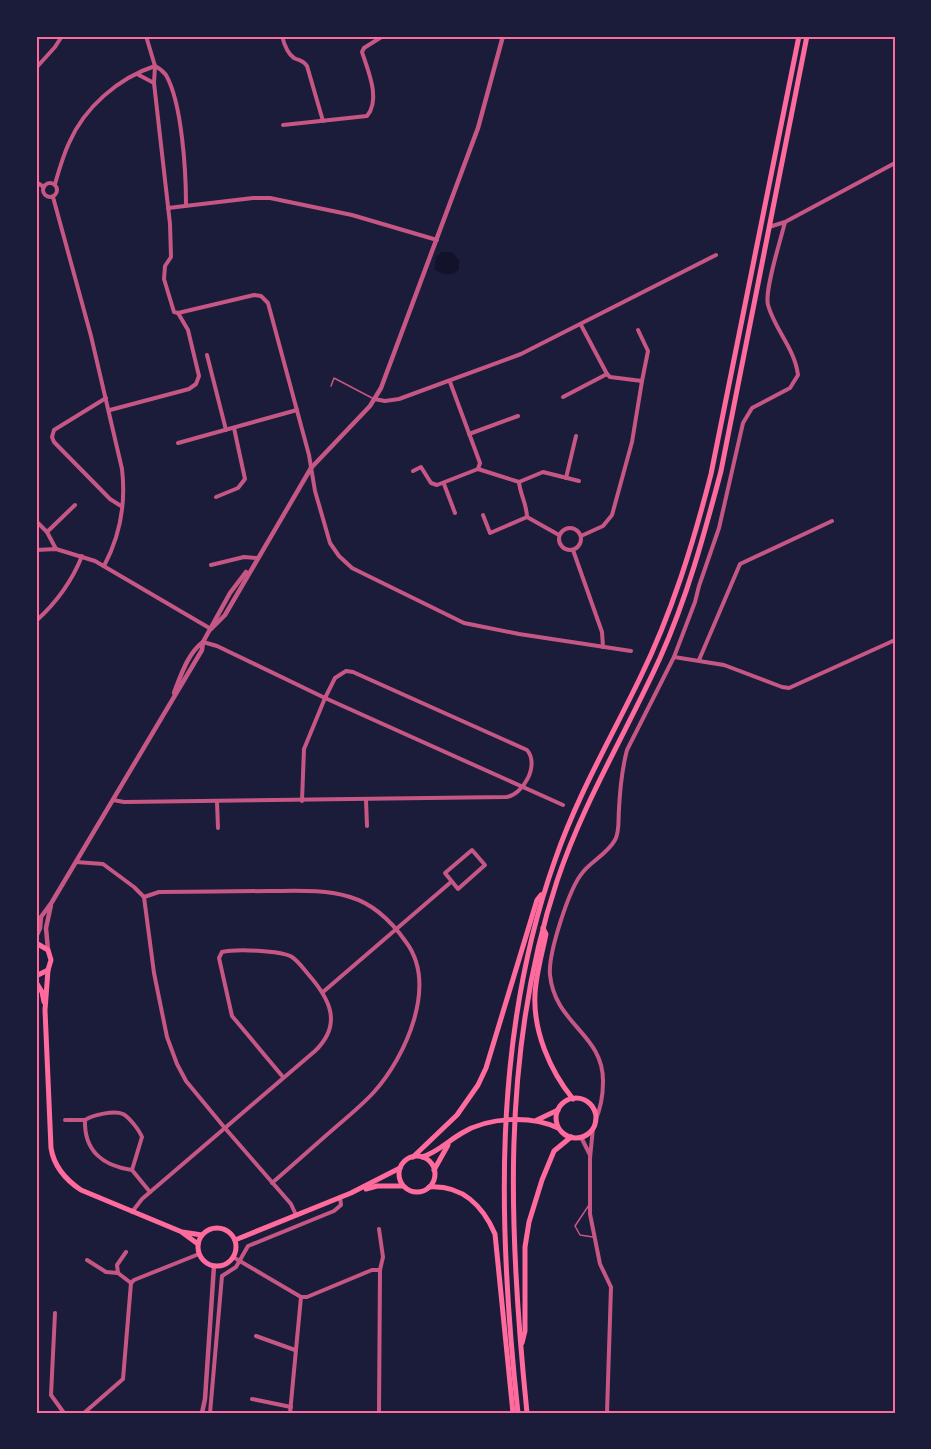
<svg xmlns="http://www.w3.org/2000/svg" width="931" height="1449" viewBox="0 0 931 1449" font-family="'Archivo Narrow',sans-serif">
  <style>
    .water { fill: #12122b }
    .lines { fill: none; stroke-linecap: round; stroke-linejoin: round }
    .service { stroke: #c65784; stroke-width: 1.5 }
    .minor { stroke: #c65784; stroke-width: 4 }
    .tertiary { stroke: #c65784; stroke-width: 4.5 }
    .secondary { stroke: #ff6b9d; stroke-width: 5 }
    .primary { stroke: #ff6b9d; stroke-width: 5 }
    .neatline { fill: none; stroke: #ff6b9d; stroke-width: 2 }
  </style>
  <rect width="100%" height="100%" fill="#1b1b3a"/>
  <path class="water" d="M442,252H452L459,260V270C449,277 443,275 434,269L436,257Z"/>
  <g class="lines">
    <g class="service">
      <polyline points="331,386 334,378 374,399"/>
      <polyline points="589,1205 575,1226 580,1235 593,1237"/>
    </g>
    <g class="minor">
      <path d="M282,36C284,44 287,53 294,58C300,61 303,60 307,66L323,121"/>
      <path d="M155,66C159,68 163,71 166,75C182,103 186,171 186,205"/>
      <polyline points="36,68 55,47 62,36"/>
      <polyline points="137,74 154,83"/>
      <path d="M283,125L367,116C381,99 368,71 362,52L364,48L383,36"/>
      <polyline points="36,182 44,187"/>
      <circle cx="50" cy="190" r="7"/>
      <path d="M55,184C59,170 63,156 69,143C84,108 118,78 155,66"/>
      <path d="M53,197L91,336L122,469C126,503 120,536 104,566"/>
      <polyline points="168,208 253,198 270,198 352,215 437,240"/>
      <polyline points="769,227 785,222 895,163"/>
      <polyline points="178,313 254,295 261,296 268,303 309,455 315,491 330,543 339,556 352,568 464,623 519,634 631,651"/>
      <polyline points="638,330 648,351 642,381"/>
      <polyline points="207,355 226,430"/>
      <path d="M450,382L480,463L478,469L519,482C520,494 527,505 527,517L559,535"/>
      <polyline points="563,397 607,374"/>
      <polyline points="106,398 54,430 52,437 54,442 110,499 121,506"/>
      <polyline points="374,399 385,401 399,399 521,354 716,255"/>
      <polyline points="110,410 189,389 196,384 199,376 188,330 178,313 174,312 164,279 165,266 171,257 170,224 154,83 155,66 146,36"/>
      <polyline points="469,434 518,416"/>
      <polyline points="178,443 297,410"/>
      <polyline points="413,471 421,467 431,483 437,485 478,469"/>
      <polyline points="566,478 576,436"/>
      <polyline points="519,482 543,472 579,481"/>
      <polyline points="444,484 455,513"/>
      <polyline points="216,497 238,488 245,479 234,428"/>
      <polyline points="483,515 490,533 527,517"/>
      <polyline points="36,521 47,532 56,549"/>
      <circle cx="570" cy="539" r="11"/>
      <polyline points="47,532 75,505"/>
      <polyline points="581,536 603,526 612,515 632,442 642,381 610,377 607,374 581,325"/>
      <polyline points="36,550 56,549 95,561 211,629"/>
      <polyline points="573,550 602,632 603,647"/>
      <polyline points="211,565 244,557 257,558"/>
      <path d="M36,621C56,603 72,581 82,556"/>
      <polyline points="674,657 724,665 782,687 789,688 895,640"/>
      <polyline points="699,660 740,564 832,521"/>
      <path d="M113,800L124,802L506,797C523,795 540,765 527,750L353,672L346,671L335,678L325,698L217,646L203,642"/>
      <polyline points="366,800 367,826"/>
      <polyline points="302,801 304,749 325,698 563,805"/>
      <polyline points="217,802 218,828"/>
      <polygon points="472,850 485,865 458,889 445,873"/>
      <polyline points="76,862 103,864 134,887 144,897 154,973 167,1037 177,1064 186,1081 224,1127 291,1204 296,1215"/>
      <path d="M144,897L159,892C196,892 232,891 269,891C295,891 324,889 350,897C374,904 392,922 406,942C438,985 406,1056 374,1092C363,1104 350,1115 337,1126C315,1145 294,1164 272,1183"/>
      <polyline points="323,992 451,882"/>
      <polyline points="65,1120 85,1120"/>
      <path d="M595,1121C601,1108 603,1096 603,1082C604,1034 555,1025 550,975C548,954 569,888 583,872C592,861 608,853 615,840C620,831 618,818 619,809C620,789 622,769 627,750L674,657L695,602L699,586L719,528L743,423L752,408L790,388L798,375C795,349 775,330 768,305C764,291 781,239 785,222"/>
      <polyline points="593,1128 590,1158 590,1214 600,1264 611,1287 607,1413"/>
      <polyline points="581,1137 590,1155"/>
      <path d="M132,1170L142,1137C139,1130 130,1118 123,1114C114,1110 93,1115 85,1120C84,1151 103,1166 132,1170L150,1192"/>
      <path d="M132,1212L142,1199L315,1051C343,1024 330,999 308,974C303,968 298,961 292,957C280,950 235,949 222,952L219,958L232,1016L283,1077"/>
      <polyline points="379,1229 383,1257 380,1270"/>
      <polyline points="233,1257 301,1297 307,1297 372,1270 380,1270 379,1413"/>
      <polyline points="87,1260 106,1272 118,1273 131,1283"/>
      <polyline points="118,1273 117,1265 126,1252"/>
      <polyline points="55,1313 51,1395 64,1413"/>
      <polyline points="256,1336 295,1350"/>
      <polyline points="252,1399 291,1407"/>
      <polyline points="84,1413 123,1379 131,1283 134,1280 199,1254"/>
      <polyline points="210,1413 222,1276 236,1267 248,1246 334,1211 341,1205 340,1197"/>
      <polyline points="290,1413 301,1297"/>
    </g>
    <g class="tertiary">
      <polyline points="211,629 225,615 311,468 370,406 381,388 478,128 503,36"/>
      <path d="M174,693C181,675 188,653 203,642L230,593L246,572"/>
      <polyline points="36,937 40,928 41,917 52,902 202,650 203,642"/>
      <polyline points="48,950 46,928 51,905"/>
      <polyline points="202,1413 205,1399 214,1266"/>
    </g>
    <g class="secondary">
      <polyline points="36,943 48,950 51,960 48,970 36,976"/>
      <path d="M48,970L45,1010L51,1148C54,1167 66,1180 81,1190L182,1232L202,1235"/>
      <polyline points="36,982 42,992 44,1002"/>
      <circle cx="576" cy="1118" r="20"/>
      <polyline points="537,1120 558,1110"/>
      <circle cx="417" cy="1174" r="18"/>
      <path d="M422,1157C438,1152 448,1141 462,1133C488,1117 531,1115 558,1128"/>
      <polyline points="434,1170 448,1145"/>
      <polyline points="366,1189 377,1186 403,1186"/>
      <circle cx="217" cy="1247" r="19"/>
      <polyline points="183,1233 198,1244"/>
      <polyline points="235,1240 351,1193 400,1168"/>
    </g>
    <g class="primary">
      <path d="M543,928L546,934C542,954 536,974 535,994C533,1031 550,1071 573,1099"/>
      <polyline points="413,1157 457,1115 478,1085 486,1068 537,900 541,895"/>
      <path d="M429,1187C462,1185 483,1206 495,1234L513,1413"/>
      <polyline points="522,1343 525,1331 525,1247 529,1222 542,1180 554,1151 571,1137"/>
      <path d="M518,1413C498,1229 492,1037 555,860C577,796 611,738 640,678C672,613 693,544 711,474L799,36"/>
      <path d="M527,1413C509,1236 500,1053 557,881C583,803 626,733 660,658C687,598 704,535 721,471L807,36"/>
    </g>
  </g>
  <rect width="931" height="1449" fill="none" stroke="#1b1b3a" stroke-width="75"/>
  <rect x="38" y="38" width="856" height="1374" class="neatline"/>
</svg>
